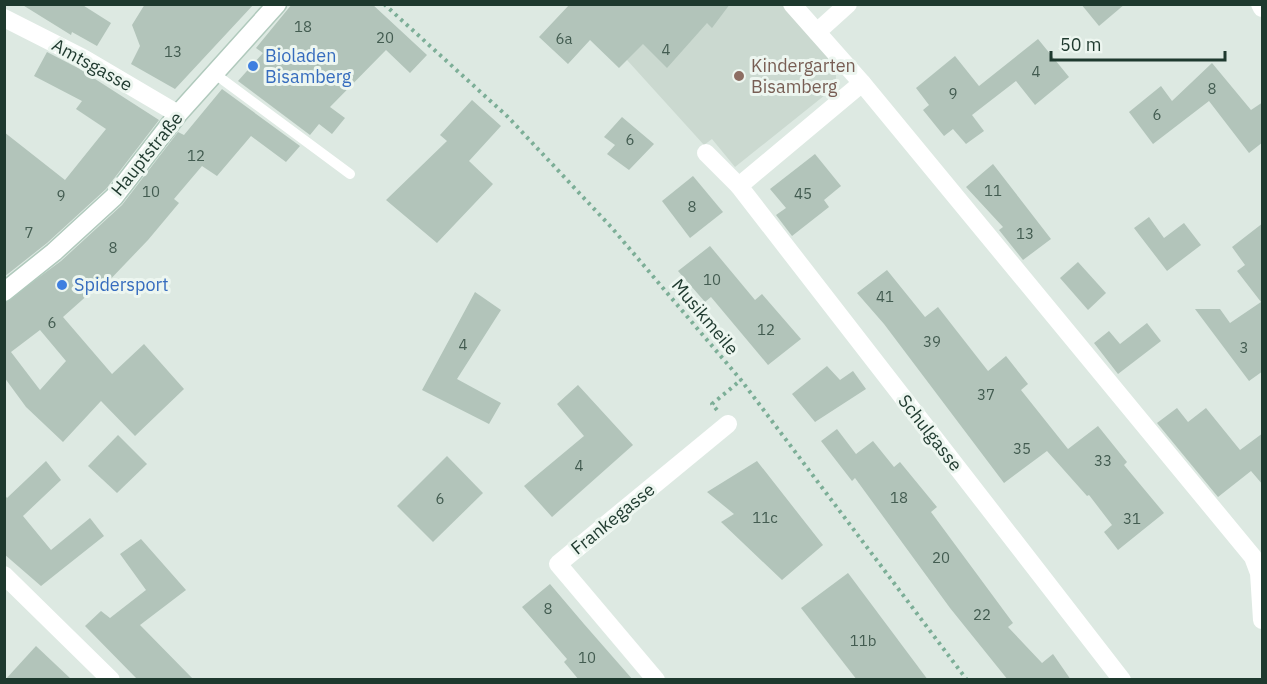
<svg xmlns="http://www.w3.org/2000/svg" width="1267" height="684" viewBox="0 0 1267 684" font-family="'IBM Plex Sans',sans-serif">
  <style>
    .built { fill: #cbd9d0 }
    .building { fill: #b2c4ba; fill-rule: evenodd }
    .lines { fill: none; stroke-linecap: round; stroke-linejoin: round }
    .secondary-casing { stroke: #b0c9bc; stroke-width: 21 }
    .path { stroke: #7cae97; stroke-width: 4; stroke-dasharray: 3 4.5; stroke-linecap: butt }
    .service { stroke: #fff; stroke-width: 10 }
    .minor { stroke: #fff; stroke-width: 18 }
    .tertiary { stroke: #fff; stroke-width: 18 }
    .secondary { stroke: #fff; stroke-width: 18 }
    .shop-dot { fill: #3f7fe0; stroke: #edf6f0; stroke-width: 2 }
    .education-dot { fill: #8d6e63; stroke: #edf6f0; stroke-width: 2 }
    .labels { text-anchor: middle; stroke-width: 6; stroke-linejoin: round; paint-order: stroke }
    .number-label { font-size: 15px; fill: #435c51 }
    .shop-label { font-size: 18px; fill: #366cbe; stroke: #edf6f0; text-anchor: start }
    .street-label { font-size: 18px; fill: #1e392e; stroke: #edf6f0 }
    .education-label { font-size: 18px; fill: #785e54; stroke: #edf6f0; text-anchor: start }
  </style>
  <rect width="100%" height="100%" fill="#dde9e2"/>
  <polygon class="built" points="569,5 783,5 837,66 835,87 735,167 712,139 704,145 627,60"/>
  <g class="building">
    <polygon points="21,4 81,4 111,23 97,46 72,32 71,35"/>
    <polygon points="145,4 254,4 175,89 131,64 140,46 132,25"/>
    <polygon points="292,4 372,4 427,55 410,73 386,50 330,107 345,118 332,134 319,124 310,135 238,81 263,53 256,48"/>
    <polygon points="570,4 730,4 712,28 707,23 667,68 643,44 619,68 590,40 568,64 539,37"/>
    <polygon points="1081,4 1125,4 1099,26"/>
    <polygon points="1038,39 1069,77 1035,105 1016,81 972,115 984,131 966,144 953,129 944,136 923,110 929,105 916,88 955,56 979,86"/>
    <polygon points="47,52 78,68 159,120 106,189 47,243 4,277 4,132 65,180 106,129 76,109 82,101 34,76"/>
    <polygon points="1212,63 1251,110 1263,102 1263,142 1249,153 1209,101 1153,144 1129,112 1161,86 1172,101"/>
    <path d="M222,89L300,146L286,162L251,136L217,176L202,166L174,199L179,203L148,240L103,287L100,284L63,317L112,374L144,344L184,389L135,436L101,401L63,442L26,407L4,377V303L61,261L122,205L178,132L184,135ZM40,330L66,361L40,390L11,352Z"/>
    <polygon points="472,100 501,126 469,161 493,184 437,243 386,200 447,141 440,135"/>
    <polygon points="622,117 654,144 629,170 607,154 615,145 604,137"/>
    <polygon points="815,154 841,186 824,200 829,207 792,236 776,215 786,208 770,189"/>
    <polygon points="993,164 1051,239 1023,260 999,230 1003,227 966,187"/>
    <polygon points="693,176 723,212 690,238 662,201"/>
    <polygon points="1149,217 1164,238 1184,223 1201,245 1167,271 1134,228"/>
    <polygon points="1263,223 1263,371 1249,381 1195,309 1220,309 1230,323 1261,302 1237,271 1245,265 1232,247"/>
    <polygon points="710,246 755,300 762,294 801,339 768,365 711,297 705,302 678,271"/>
    <polygon points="1078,262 1106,293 1088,310 1060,278"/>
    <polygon points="887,270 925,317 938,307 988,371 1006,356 1028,384 1021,390 1068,449 1098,426 1127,462 1124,465 1164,513 1118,550 1104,532 1112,525 1089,495 1087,496 1047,451 1004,483 884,324 857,293"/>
    <polygon points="475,292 501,310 457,379 501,403 489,424 422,390"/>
    <polygon points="1147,323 1161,341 1118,374 1094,343 1109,331 1120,344"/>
    <polygon points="827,366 840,380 853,371 866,389 815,422 792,394"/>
    <polygon points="578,385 633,445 552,517 524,486 584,436 557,404"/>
    <polygon points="1177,408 1188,422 1206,408 1240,450 1263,433 1263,485 1251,471 1218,497 1157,423"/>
    <polygon points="837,429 856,454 873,441 894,467 900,462 937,507 931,512 1013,623 1008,627 1042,663 1053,654 1071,680 1008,680 950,608 855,478 852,481 821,441"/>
    <polygon points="118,435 147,464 117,493 88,466"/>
    <polygon points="447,456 483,493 433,542 397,506"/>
    <polygon points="46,461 61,480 23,516 51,550 90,518 104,536 41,586 4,554 4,494 7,498"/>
    <polygon points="757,461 823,545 782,580 721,522 734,514 707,492"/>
    <polygon points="141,539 186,590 140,625 194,680 138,680 85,626 101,611 110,618 146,590 120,554"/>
    <polygon points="848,573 928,680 857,680 801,608"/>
    <polygon points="550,584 584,624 633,680 579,680 564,662 567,659 522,607"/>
    <polygon points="36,646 72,680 5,680"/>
  </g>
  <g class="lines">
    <g class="secondary-casing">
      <polyline id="secondary" points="4,292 54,252 114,197 178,114 277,4"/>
    </g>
    <g class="path">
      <polyline points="384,4 508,117 612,228 741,380 967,680"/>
      <polyline points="717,410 712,404 741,380"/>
    </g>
    <polyline class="service" points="215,74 350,174"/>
    <g class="minor">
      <polyline points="792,4 862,83 1253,557 1259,573 1262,620"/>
      <polyline points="1260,4 1262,8"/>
      <polyline points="4,18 83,58 178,114"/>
      <polyline points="817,32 848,4"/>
      <polyline points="862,83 739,186 1122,680"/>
      <polyline points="706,153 739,186"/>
      <polyline points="656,680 558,564 728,424"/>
    </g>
    <polyline class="tertiary" points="4,575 111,680"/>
    <use href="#secondary" class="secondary"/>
  </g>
  <g class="shop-dot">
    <circle cx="253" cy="66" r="6"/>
    <circle cx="62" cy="285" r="6"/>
  </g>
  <circle class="education-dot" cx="739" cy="76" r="6"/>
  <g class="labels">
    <g class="number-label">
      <text x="303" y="32">18</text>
      <text x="385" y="43">20</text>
      <text x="564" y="44">6a</text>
      <text x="666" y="55">4</text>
      <text x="173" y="57">13</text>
      <text x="1036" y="77">4</text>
      <text x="1212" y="94">8</text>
      <text x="953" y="99">9</text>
      <text x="1157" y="120">6</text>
      <text x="630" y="145">6</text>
      <text x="196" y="161">12</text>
      <text x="993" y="196">11</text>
      <text x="151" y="197">10</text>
      <text x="803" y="199">45</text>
      <text x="61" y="201">9</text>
      <text x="692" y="212">8</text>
      <text x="29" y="238">7</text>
      <text x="1025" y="239">13</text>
      <text x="113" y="253">8</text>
      <text x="712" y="285">10</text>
      <text x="885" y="302">41</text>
      <text x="52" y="328">6</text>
      <text x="766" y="335">12</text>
      <text x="932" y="347">39</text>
      <text x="463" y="350">4</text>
      <text x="1244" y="353">3</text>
      <text x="986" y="400">37</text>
      <text x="1022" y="454">35</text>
      <text x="1103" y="466">33</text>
      <text x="579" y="471">4</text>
      <text x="899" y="503">18</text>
      <text x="440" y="504">6</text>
      <text x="765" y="523">11c</text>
      <text x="1132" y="524">31</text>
      <text x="941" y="563">20</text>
      <text x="548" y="614">8</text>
      <text x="982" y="620">22</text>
      <text x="863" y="646">11b</text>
      <text x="587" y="663">10</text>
    </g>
    <g class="shop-label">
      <text x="265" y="62">Bioladen<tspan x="265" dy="21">Bisamberg</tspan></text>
      <text x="74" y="291">Spidersport</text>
    </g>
    <g class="street-label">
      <text transform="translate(92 65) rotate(29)" y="6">Amtsgasse</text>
      <text transform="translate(147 154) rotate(-51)" y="6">Hauptstraße</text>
      <text transform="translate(705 317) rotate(50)" y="6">Musikmeile</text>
      <text transform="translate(930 433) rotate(52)" y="6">Schulgasse</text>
      <text transform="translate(613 519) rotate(-39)" y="6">Frankegasse</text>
    </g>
    <g class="education-label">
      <text x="751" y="72">Kindergarten<tspan x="751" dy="21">Bisamberg</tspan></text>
    </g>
  </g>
  <rect width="1267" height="684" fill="none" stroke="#1e392e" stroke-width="12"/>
  <path d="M1051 51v9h174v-9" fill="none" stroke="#1e392e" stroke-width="3"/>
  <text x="1060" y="51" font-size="18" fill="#1e392e" stroke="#edf6f0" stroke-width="4.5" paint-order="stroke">50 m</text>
</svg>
